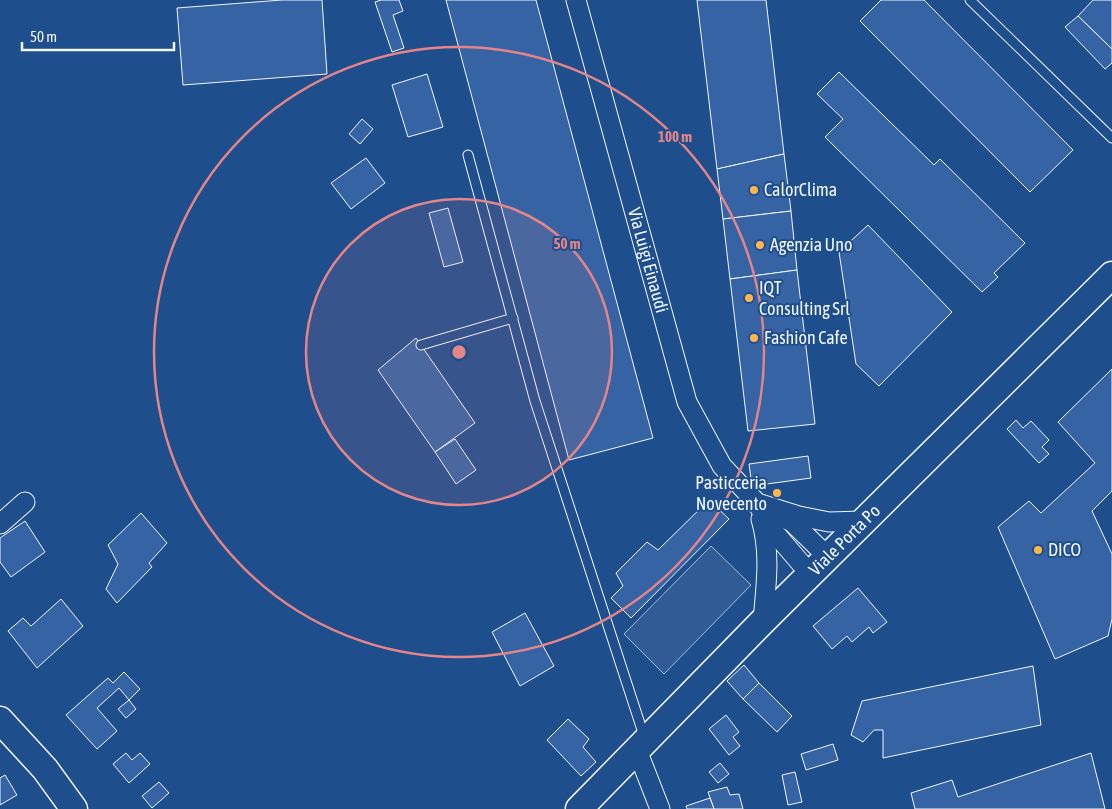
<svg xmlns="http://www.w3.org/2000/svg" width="1112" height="809" viewBox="0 0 1112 809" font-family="'Asap Condensed',sans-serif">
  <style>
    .parking { fill: #305b95; stroke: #a8bbd7 }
    .building { fill: #3563a3; stroke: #f2f6ff }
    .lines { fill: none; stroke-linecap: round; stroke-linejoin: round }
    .lane-casing { stroke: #f2f6ff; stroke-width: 11 }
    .street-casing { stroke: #f2f6ff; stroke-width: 21 }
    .secondary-casing { stroke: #f2f6ff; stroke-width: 29 }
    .lane { stroke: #1f4e8c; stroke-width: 9 }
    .street { stroke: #1f4e8c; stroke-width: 19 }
    .secondary { stroke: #1f4e8c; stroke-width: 26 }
    .ring { fill: none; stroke: #e38589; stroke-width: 2.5 }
    .poi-dot { fill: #ffb74d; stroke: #1f4e8c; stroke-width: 2 }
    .labels { text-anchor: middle; stroke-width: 4; stroke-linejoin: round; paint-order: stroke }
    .poi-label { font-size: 18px; fill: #f2f6ff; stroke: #1f4e8c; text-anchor: start }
    .street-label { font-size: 18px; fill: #f2f6ff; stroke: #1f4e8c }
    .centre { fill: #e38589; stroke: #1f4e8c; stroke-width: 2.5 }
    .ring-label { font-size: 15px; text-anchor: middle; font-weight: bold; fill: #e38589; stroke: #1f4e8c; stroke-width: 4; stroke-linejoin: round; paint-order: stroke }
  </style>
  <rect width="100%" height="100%" fill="#1f4e8c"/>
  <polygon class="parking" points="711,546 751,585 664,674 624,634"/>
  <g class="building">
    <polygon points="282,0 322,0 327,74 183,85 177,8"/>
    <polygon points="381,0 399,0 403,11 393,15 404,48 392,52 375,2"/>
    <polygon points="446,0 536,0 653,438 569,460"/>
    <polygon points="697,0 766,0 784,154 717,169"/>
    <polygon points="881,0 924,0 1073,150 1030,192 860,21"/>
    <polygon points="1093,0 1112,0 1112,49 1078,16"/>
    <polygon points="1078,16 1112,49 1112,63 1105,69 1065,27"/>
    <polygon points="839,72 934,165 940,159 1025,243 994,273 998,277 982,292 825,137 843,119 817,94"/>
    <polygon points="427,74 443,127 408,137 392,85"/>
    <polygon points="362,119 373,129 360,144 349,134"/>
    <polygon points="784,154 791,211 723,219 717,169"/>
    <polygon points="366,158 385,183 351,209 331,183"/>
    <polygon points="448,208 463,262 444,267 429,213"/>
    <polygon points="791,211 797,270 730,279 723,219"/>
    <polygon points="868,225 952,312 879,386 856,364 839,252"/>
    <polygon points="797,270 815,424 748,431 730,279"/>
    <polygon points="416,338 475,423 435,452 378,370"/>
    <polygon points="1112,369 1112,491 1092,511 1112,554 1112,619 1108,636 1055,659 998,527 1029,501 1041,513 1095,463 1058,422"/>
    <polygon points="1016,420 1023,428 1031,421 1049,440 1042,447 1049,454 1039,463 1007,429"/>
    <polygon points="455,439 476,470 456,484 435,452"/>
    <polygon points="808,456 811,478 752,486 749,464"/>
    <polygon points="709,500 729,519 631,618 611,598 623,586 616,573 647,542 658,550"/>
    <polygon points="141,513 167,543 149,563 152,567 117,603 106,589 118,564 108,545"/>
    <polygon points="25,521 45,552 11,577 0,562 0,538"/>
    <polygon points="858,588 887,622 873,633 869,627 852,642 847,636 832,649 813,626"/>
    <polygon points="61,599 83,626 37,668 8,631 23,618 31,626"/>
    <polygon points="525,613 554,666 520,686 492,632"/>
    <polygon points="744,665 759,683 743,699 727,681"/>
    <polygon points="1033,666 1041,725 883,758 883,730 874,730 863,742 851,735 862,701"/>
    <polygon points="124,672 140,689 129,700 119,688 97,708 117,731 97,749 66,715 108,678 113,683"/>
    <polygon points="759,683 792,716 777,732 743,699"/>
    <polygon points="129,700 136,709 126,718 118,709"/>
    <polygon points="726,715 739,732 733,737 740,746 729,755 709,729"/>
    <polygon points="568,719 589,739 583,747 596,762 581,776 547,740"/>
    <polygon points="833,744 838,760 806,770 801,754"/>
    <polygon points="126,753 132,760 140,753 150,764 129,783 113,764"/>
    <polygon points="1091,753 1105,809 915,809 911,793 952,780 958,797"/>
    <polygon points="720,763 729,774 718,783 709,772"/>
    <polygon points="795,772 802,802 788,805 782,775"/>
    <polygon points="5,775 17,795 0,805 0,778"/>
    <polygon points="159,782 169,793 152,808 142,796"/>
    <polygon points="727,787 730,795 739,794 743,809 714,809 708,792"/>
    <polygon points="710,798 714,809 687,809 686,806"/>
  </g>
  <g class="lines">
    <g class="lane-casing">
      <g id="lane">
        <polyline points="970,0 1112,138"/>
        <polyline points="468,155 535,401 644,736"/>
        <polyline points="421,345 513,318"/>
      </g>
    </g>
    <g class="street-casing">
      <g id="street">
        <path id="s1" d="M576,0L687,402L722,466L757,503L774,532L810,574"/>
        <polyline points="757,503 799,516 829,522 863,521"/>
        <polyline points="780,516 792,522 828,557"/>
        <path d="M761,519C771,553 766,586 763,621"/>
        <polyline points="0,524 25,502"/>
        <polyline points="637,750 660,809"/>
      </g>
    </g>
    <g class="secondary-casing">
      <g id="secondary">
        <polyline points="0,720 45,769 74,809"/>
        <path id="s2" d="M579,809L763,621L1112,275"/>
      </g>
    </g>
    <use href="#lane" class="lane"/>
    <use href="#street" class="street"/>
    <use href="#secondary" class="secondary"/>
  </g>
  <circle cx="459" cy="352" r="153" fill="#e38589" fill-opacity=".12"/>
  <g class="ring">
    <circle cx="459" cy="352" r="153"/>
    <circle cx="459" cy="352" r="305"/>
  </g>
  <g class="poi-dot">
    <circle cx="754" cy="190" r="5"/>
    <circle cx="760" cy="245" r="5"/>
    <circle cx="749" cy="298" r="5"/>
    <circle cx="754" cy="338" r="5"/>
    <circle cx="777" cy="493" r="5"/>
    <circle cx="1038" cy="550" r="5"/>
  </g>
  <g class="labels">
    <g class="poi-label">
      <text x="764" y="196">CalorClima</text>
      <text x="770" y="251">Agenzia Uno</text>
      <text x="759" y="294">IQT<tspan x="759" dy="21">Consulting Srl</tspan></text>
      <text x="764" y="344">Fashion Cafe</text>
      <text x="767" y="489" text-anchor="end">Pasticceria<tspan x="767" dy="21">Novecento</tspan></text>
      <text x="1048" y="556">DICO</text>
    </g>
    <g class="street-label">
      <text dy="6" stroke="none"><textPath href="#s1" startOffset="270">Via Luigi Einaudi</textPath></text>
      <text dy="6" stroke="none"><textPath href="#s2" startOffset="378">Viale Porta Po</textPath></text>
    </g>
  </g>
  <circle cx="459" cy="352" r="8" class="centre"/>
  <g class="ring-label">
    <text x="675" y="142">100 m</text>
    <text x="567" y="249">50 m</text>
  </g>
  <path d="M22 42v8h152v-8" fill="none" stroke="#f2f6ff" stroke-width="2.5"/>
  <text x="30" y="42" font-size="15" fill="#f2f6ff" stroke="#1f4e8c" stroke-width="4" paint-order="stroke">50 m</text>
</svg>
